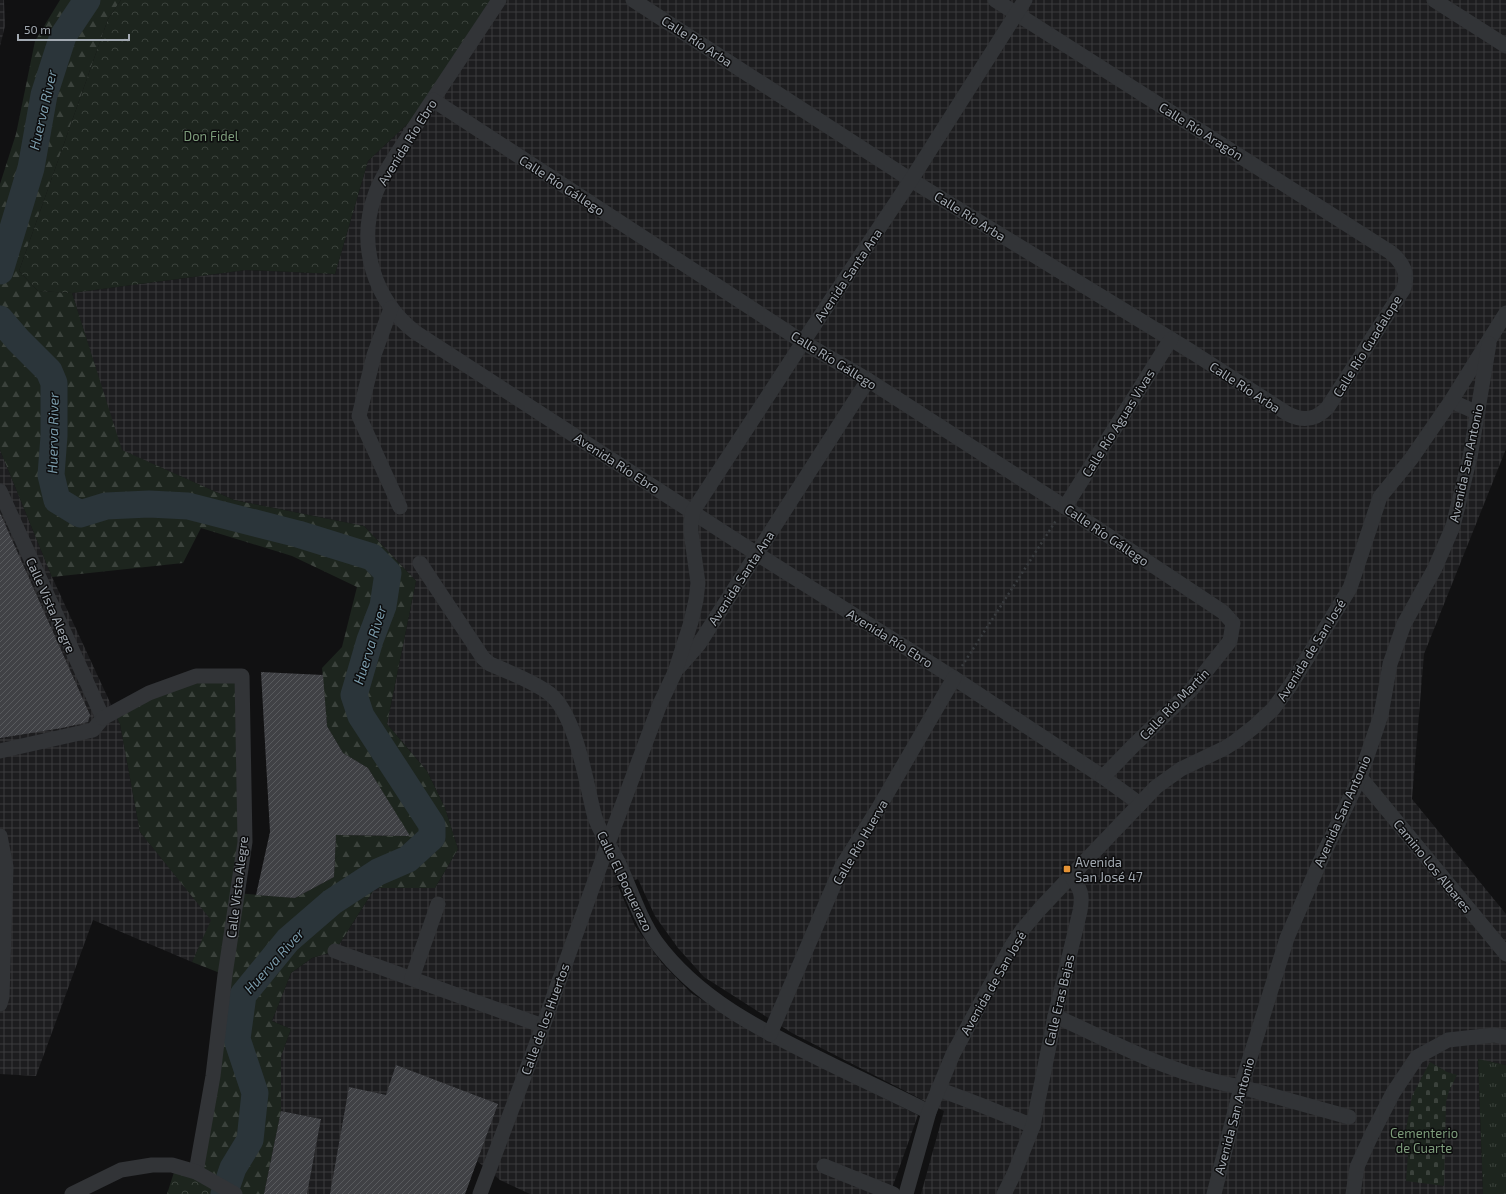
<svg xmlns="http://www.w3.org/2000/svg" width="1506" height="1194" viewBox="0 0 1506 1194" font-family="'Exo 2',sans-serif">
  <style>
    .industrial { fill: url(#industrial-grid) }
    .grass { fill: url(#grass-tufts) }
    .forest { fill: url(#forest-firs) }
    .cemetery { fill: url(#cemetery-stones) }
    .park { fill: url(#park-crowns) }
    .lines { fill: none; stroke-linecap: round; stroke-linejoin: round }
    .river { stroke: #2b353a; stroke-width: 27 }
    .building { fill: url(#building-hatch) }
    .path { stroke: #383b3e; stroke-width: 2.5; stroke-dasharray: 2 3; stroke-linecap: butt }
    .minor { stroke: #323437; stroke-width: 15 }
    .poi-dot { fill: #e69335; stroke: #0c0c0d; stroke-width: 1.5 }
    .labels { text-anchor: middle; stroke-width: 3; stroke-linejoin: round; paint-order: stroke }
    .street-label { font-size: 13px; fill: #a3aab2; stroke: #0c0c0d }
    .park-label { font-size: 13px; fill: #7d9c7b; stroke: #0c0c0d }
    .poi-label { font-size: 13px; fill: #a3aab2; stroke: #0c0c0d; text-anchor: start }
    .water-label { font-size: 14px; font-style: italic; fill: #7b9cac; stroke: #0c0c0d }
  </style>
  <defs>
    <pattern id="industrial-grid" width="8" height="8" patternUnits="userSpaceOnUse"><rect width="8" height="8" fill="#1d1d1f"/><path d="M0 4h8M4 0v8" fill="none" stroke="#3b3b3d"/></pattern>
    <pattern id="grass-tufts" width="24" height="20" patternUnits="userSpaceOnUse"><rect width="24" height="20" fill="#1d251e"/><path d="M3 7l-1-3M5 7V3M7 7l1-3M15 17l-1-3M17 17v-4M19 17l1-3" fill="none" stroke="#3b423c"/></pattern>
    <pattern id="forest-firs" width="22" height="20" patternUnits="userSpaceOnUse"><rect width="22" height="20" fill="#1d251e"/><path d="M5 1l3.5 6h-7zM16 11l3.5 6h-7z" fill="#3b423c"/></pattern>
    <pattern id="cemetery-stones" width="16" height="16" patternUnits="userSpaceOnUse"><rect width="16" height="16" fill="#1d251e"/><path d="M2 7V4a2 2 0 0 1 4 0v3zM10 15v-3a2 2 0 0 1 4 0v3z" fill="#3b423c"/></pattern>
    <pattern id="park-crowns" width="20" height="18" patternUnits="userSpaceOnUse"><rect width="20" height="18" fill="#1d251e"/><path d="M2 6a3 3 0 1 1 6 0M12 15a3 3 0 1 1 6 0" fill="none" stroke="#3b423c"/></pattern>
    <pattern id="building-hatch" width="6" height="6" patternUnits="userSpaceOnUse"><rect width="6" height="6" fill="#404145"/><path d="M-1 1l2-2M0 6l6-6M5 7l2-2" fill="none" stroke="#585a5d"/></pattern>
  </defs>
  <rect width="100%" height="100%" fill="#111112"/>
  <g class="industrial">
    <polygon points="0,0 4,0 5,26 0,46"/>
    <polygon points="499,0 1506,0 1506,449 1424,654 1412,799 1506,914 1506,1065 1478,1060 1483,1194 921,1194 944,1111 792,1033 704,977 678,948 655,916 638,879 608,888 618,886 635,926 662,963 691,993 773,1043 918,1115 890,1194 530,1194 500,1180 477,1161 465,1194 307,1194 321,1119 281,1111 281,1056 291,1029 272,1021 291,973 312,958 335,951 375,888 435,888 458,849 445,808 427,771 387,724 416,581 364,526 234,500 121,450 72,293 246,270 335,274 368,161 433,100"/>
    <polygon points="0,450 52,577 120,724 140,832 212,920 192,962 93,920 36,1076 0,1074"/>
  </g>
  <polygon class="grass" points="1478,1059 1506,1065 1506,1194 1483,1194"/>
  <polygon class="forest" points="60,0 121,0 108,19 19,271 38,291 72,293 122,450 234,500 364,526 416,581 387,724 427,771 445,808 458,849 435,888 375,888 335,951 312,958 291,973 272,1021 291,1029 281,1056 281,1111 264,1194 235,1194 196,1172 225,975 192,962 211,920 140,832 120,724 114,712 196,676 242,676 237,893 295,898 334,877 336,835 409,836 368,768 343,753 327,726 322,668 342,647 357,587 292,556 201,528 183,563 52,577 0,450 0,184 16,134 35,41"/>
  <polygon class="cemetery" points="1430,1062 1447,1072 1457,1075 1449,1091 1446,1102 1444,1186 1406,1181 1408,1154 1402,1152 1412,1096"/>
  <g class="park">
    <polygon points="121,0 499,0 433,100 368,161 335,274 246,270 72,293 38,291 19,271 108,19"/>
    <polygon points="176,1166 235,1194 167,1194"/>
  </g>
  <g class="lines">
    <g class="river">
      <polyline points="0,271 31,168 44,95 63,36 87,0"/>
      <polyline points="0,319 18,340 49,371 54,383 54,436 51,475 57,500 80,514 106,506 149,504 188,506 298,534 372,557 388,573 383,606 370,640 354,695 361,716 432,825 432,837 408,859 378,872 332,902 288,940 243,995 237,1039 255,1093 250,1140 233,1168 224,1194"/>
    </g>
  </g>
  <g class="building">
    <polygon points="0,513 90,715 88,722 62,728 0,738"/>
    <polygon points="261,672 323,675 327,726 343,753 368,768 410,836 336,835 334,877 295,898 256,895 270,832"/>
    <polygon points="396,1065 498,1104 465,1194 330,1194 349,1087 386,1095"/>
    <polygon points="281,1111 321,1119 307,1194 264,1194"/>
  </g>
  <g class="lines">
    <polyline class="path" points="962,666 1057,519"/>
    <g class="minor">
      <path d="M499,0L398,152C389,166 380,180 375,195C357,245 374,300 415,332L757,554L954,678L1103,777L1140,804"/>
      <path d="M633,0L911,180L1192,352L1288,414C1304,422 1317,419 1328,407L1403,290C1410,275 1403,262 1390,252L995,0"/>
      <polyline points="1434,0 1506,46"/>
      <polyline points="433,100 803,342 868,380 1065,507 1223,612 1233,623 1230,641 1191,690 1132,747 1103,777"/>
      <polyline points="391,308 374,355 359,416 400,507"/>
      <polyline points="1451,401 1478,413"/>
      <polyline points="0,491 103,718 93,730 0,751"/>
      <polyline points="1065,507 1171,339"/>
      <path d="M420,563L483,658L490,664C507,671 536,683 550,694C576,715 586,782 594,814C599,833 612,848 620,866C631,891 640,919 656,942C698,999 759,1029 820,1059C856,1077 893,1094 929,1112"/>
      <polyline points="679,667 699,644 868,380"/>
      <polyline points="103,718 149,693 196,676 242,676 245,842 225,975 213,1076 196,1172"/>
      <polyline points="1360,777 1506,954"/>
      <polyline points="0,836 6,867 2,997 0,1004"/>
      <polyline points="335,951 543,1026"/>
      <polyline points="412,978 438,904"/>
      <path d="M1055,1016C1115,1043 1175,1076 1241,1087L1349,1117"/>
      <polyline points="770,1034 842,866 878,809 954,678"/>
      <polyline points="938,1089 978,1104 1033,1126"/>
      <polyline points="824,1166 893,1194"/>
      <polyline points="72,1194 121,1170 152,1165 172,1165 196,1172 235,1194"/>
      <polyline points="480,1194 543,1026 613,830 660,704 675,672 691,622 696,600 698,583 691,532 691,522 693,511 803,342 911,180 1025,0"/>
      <polyline points="906,1194 929,1112 953,1054 1011,947 1023,929 1039,910 1071,876 1156,787 1181,769 1225,748 1236,741 1255,726 1273,709 1290,686 1350,588 1380,497 1411,459 1451,401 1506,313"/>
      <path d="M1004,1194L1014,1174L1033,1126L1055,1016L1080,911C1083,895 1081,889 1071,876"/>
      <polyline points="1214,1194 1241,1087 1287,938 1323,855 1360,777 1381,715 1390,664 1404,624 1435,568 1453,526 1470,457 1489,344"/>
      <polyline points="1353,1194 1357,1167 1372,1134 1393,1093 1417,1057 1448,1040 1494,1035 1506,1037"/>
    </g>
  </g>
  <rect class="poi-dot" x="1063" y="865" width="8" height="8" rx="2"/>
  <g class="labels">
    <g class="street-label">
      <text transform="translate(697 41) rotate(33)" y="5">Calle Río Arba</text>
      <text transform="translate(1201 131) rotate(32)" y="5">Calle Río Aragón</text>
      <text transform="translate(407 142) rotate(-58)" y="5">Avenida Río Ebro</text>
      <text transform="translate(562 185) rotate(33)" y="5">Calle Río Gállego</text>
      <text transform="translate(970 216) rotate(32)" y="5">Calle Río Arba</text>
      <text transform="translate(848 275) rotate(-56)" y="5">Avenida Santa Ana</text>
      <text transform="translate(1367 346) rotate(-58)" y="5">Calle Río Guadalope</text>
      <text transform="translate(834 360) rotate(32)" y="5">Calle Río Gállego</text>
      <text transform="translate(1245 387) rotate(33)" y="5">Calle Río Arba</text>
      <text transform="translate(1118 423) rotate(-58)" y="5">Calle Río Aguas Vivas</text>
      <text transform="translate(617 463) rotate(33)" y="5">Avenida Río Ebro</text>
      <text transform="translate(1466 463) rotate(-78)" y="5">Avenida San Antonio</text>
      <text transform="translate(1107 535) rotate(34)" y="5">Calle Río Gállego</text>
      <text transform="translate(741 578) rotate(-57)" y="5">Avenida Santa Ana</text>
      <text transform="translate(51 605) rotate(66)" y="5">Calle Vista Alegre</text>
      <text transform="translate(890 638) rotate(32)" y="5">Avenida Río Ebro</text>
      <text transform="translate(1311 650) rotate(-58)" y="5">Avenida de San José</text>
      <text transform="translate(1174 704) rotate(-46)" y="5">Calle Río Martín</text>
      <text transform="translate(1342 811) rotate(-66)" y="5">Avenida San Antonio</text>
      <text transform="translate(860 842) rotate(-60)" y="5">Calle Río Huerva</text>
      <text transform="translate(1433 866) rotate(51)" y="5">Camino Los Albares</text>
      <text transform="translate(625 881) rotate(64)" y="5">Calle El Boquerazo</text>
      <text transform="translate(237 887) rotate(-83)" y="5">Calle Vista Alegre</text>
      <text transform="translate(993 983) rotate(-60)" y="5">Avenida de San José</text>
      <text transform="translate(1059 1000) rotate(-77)" y="5">Calle Eras Bajas</text>
      <text transform="translate(545 1019) rotate(-70)" y="5">Calle de los Huertos</text>
      <text transform="translate(1234 1116) rotate(-75)" y="5">Avenida San Antonio</text>
    </g>
    <g class="park-label">
      <text x="211" y="141">Don Fidel</text>
      <text x="1424" y="1138">Cementerio<tspan x="1424" dy="15">de Cuarte</tspan></text>
    </g>
    <g class="poi-label">
      <text x="1075" y="867">Avenida<tspan x="1075" dy="15">San José 47</tspan></text>
    </g>
    <g class="water-label">
      <text transform="translate(43 110) rotate(-77)" y="5">Huerva River</text>
      <text transform="translate(53 433) rotate(-89)" y="5">Huerva River</text>
      <text transform="translate(370 645) rotate(-73)" y="5">Huerva River</text>
      <text transform="translate(274 961) rotate(-48)" y="5">Huerva River</text>
    </g>
  </g>
  <path d="M18 34v6h111v-6" fill="none" stroke="#a3aab2" stroke-width="2"/>
  <text x="24" y="34" font-size="12" fill="#a3aab2" stroke="#0c0c0d" stroke-width="3" paint-order="stroke">50 m</text>
</svg>
